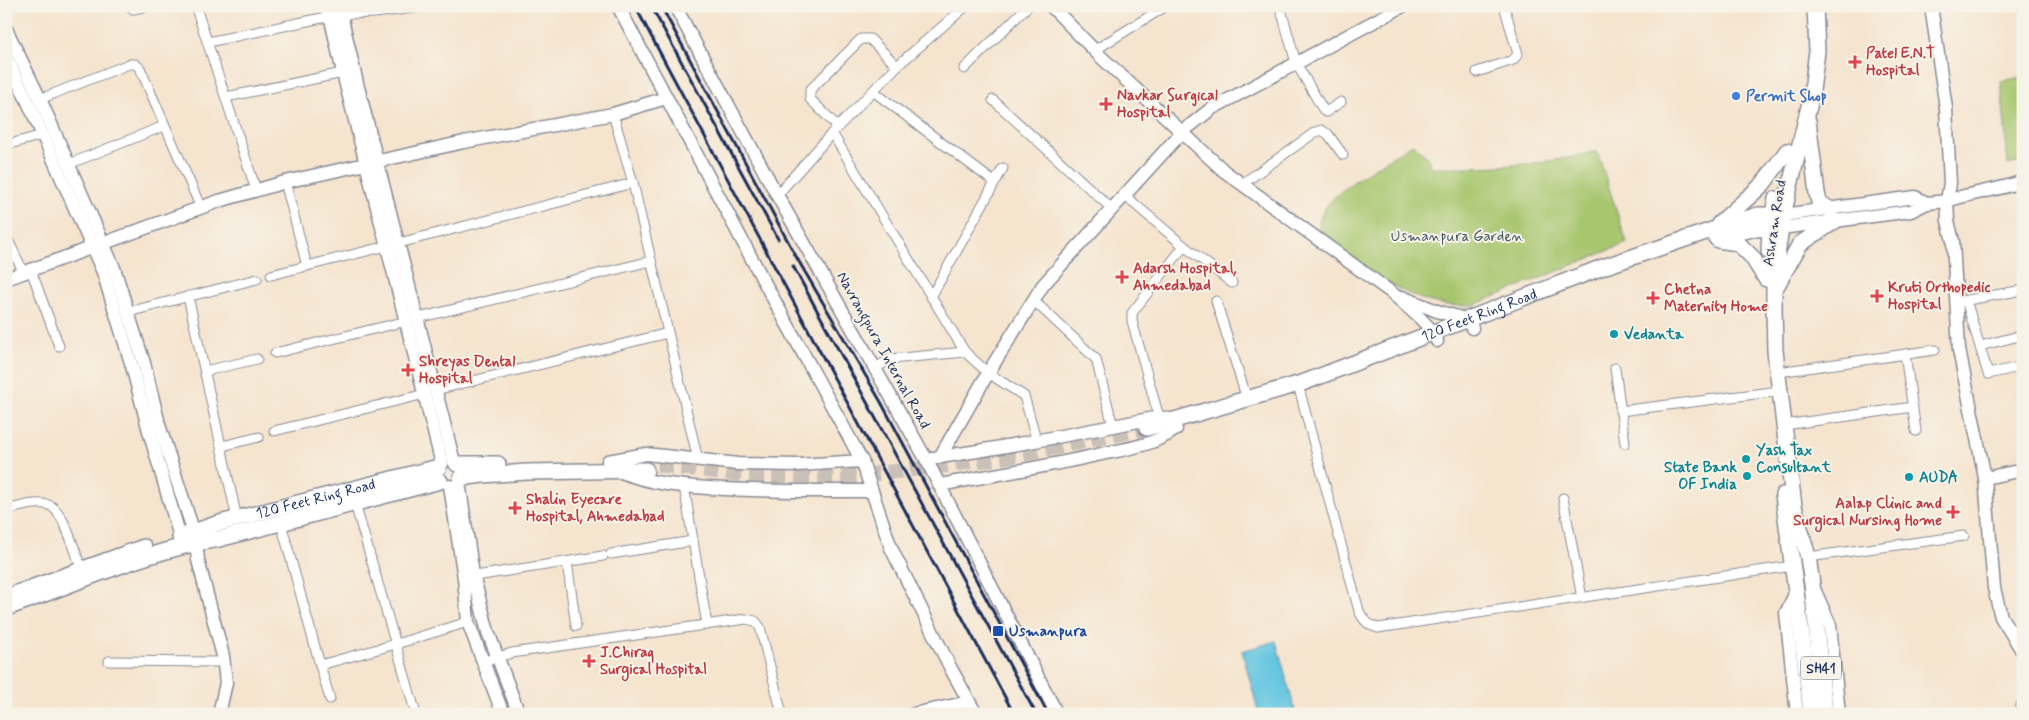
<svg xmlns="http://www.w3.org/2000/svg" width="2029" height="720" viewBox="0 0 2029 720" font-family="Mynerve,sans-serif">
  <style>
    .green { fill: #a7c66e; stroke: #617a66 }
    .water { fill: #62c5e0; stroke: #3e7a9f }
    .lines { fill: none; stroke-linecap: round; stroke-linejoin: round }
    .primary-tunnel { stroke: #c9c0b8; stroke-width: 15; stroke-dasharray: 15 8; stroke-linecap: butt }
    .street-casing { stroke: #888a96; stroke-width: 11 }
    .secondary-casing { stroke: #888a96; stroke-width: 15 }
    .primary-casing { stroke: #888a96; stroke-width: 18 }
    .street { stroke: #fff; stroke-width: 9 }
    .secondary { stroke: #fff; stroke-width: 12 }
    .primary { stroke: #fff; stroke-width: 15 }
    .rail { stroke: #1b2f5e; stroke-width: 3 }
    .health-dot { fill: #e0444e; stroke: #f7f3e8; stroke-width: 2 }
    .shop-dot { fill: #3f7fe0; stroke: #f7f3e8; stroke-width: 2 }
    .culture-dot { fill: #0f9aa8; stroke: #f7f3e8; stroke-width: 2 }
    .transit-dot { fill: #1a4fb4; stroke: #f7f3e8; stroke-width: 2 }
    .labels { text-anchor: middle; stroke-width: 4; stroke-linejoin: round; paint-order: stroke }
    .shield { fill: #f7f3e8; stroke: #5d6a87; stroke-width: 1 }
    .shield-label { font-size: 14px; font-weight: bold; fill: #1b2f5e }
    .health-label { font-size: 15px; font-weight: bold; fill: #be3a42; stroke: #f7f3e8; text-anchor: start }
    .shop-label { font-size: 15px; font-weight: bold; fill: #366cbe; stroke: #f7f3e8; text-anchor: start }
    .street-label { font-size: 15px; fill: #1b2f5e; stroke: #f7f3e8 }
    .park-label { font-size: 15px; fill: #3e5562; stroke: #f7f3e8 }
    .culture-label { font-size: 15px; font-weight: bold; fill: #0d838f; stroke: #f7f3e8; text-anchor: start }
    .transit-label { font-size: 15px; font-weight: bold; fill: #164399; stroke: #f7f3e8; text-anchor: start }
  </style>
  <rect width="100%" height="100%" fill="#f7f3e8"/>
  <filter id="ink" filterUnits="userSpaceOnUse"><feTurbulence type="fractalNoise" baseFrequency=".02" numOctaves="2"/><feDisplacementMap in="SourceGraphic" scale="10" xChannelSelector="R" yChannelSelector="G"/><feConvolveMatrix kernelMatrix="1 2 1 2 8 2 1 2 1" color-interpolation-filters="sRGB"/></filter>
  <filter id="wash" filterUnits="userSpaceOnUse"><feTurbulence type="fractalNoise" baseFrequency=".0096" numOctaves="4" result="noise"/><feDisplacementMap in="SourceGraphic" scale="20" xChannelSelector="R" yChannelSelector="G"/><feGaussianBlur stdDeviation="1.12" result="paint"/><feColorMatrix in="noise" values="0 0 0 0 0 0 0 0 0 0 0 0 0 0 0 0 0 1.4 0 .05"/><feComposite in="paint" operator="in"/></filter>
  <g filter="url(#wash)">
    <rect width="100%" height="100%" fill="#f5e4ce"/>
    <g class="green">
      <polygon points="2023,77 2023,162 2008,165 2001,81"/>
      <path d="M1413,144L1428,158L1430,167C1488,168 1541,166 1597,151L1627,243L1474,305C1414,313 1364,266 1318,233C1319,224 1320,216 1325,208C1339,187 1391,158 1413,144Z"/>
    </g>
    <polygon class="water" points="1276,641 1295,710 1281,714 1259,714 1242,651"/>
  </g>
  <g filter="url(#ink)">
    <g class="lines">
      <polyline class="primary-tunnel" points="635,462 744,475 849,477 942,466 1020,455 1147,428"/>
      <g class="street-casing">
        <g id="street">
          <polyline points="130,6 133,9 147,6"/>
          <polyline points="1280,6 1296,63 1324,111 1326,112 1341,102"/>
          <polyline points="197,11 256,190"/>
          <polyline points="341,14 375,13 428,6"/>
          <polyline points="208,42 331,16"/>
          <polyline points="1095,50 1166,6"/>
          <polyline points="964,69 1028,6"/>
          <polyline points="1477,72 1513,60 1518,54 1504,6"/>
          <polyline points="873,91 994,182"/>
          <polyline points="226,97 343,73"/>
          <polyline points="40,99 129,64 135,64 140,68 201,208"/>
          <polyline points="993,100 1112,209"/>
          <polyline points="613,114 633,183 698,460"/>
          <polyline points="838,127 810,99 810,90 861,39 870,39 897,66"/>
          <polyline points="832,133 965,352 988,373 1024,396 1037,442"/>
          <polyline points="6,145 43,135"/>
          <polyline points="69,164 164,126"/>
          <polyline points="285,182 307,266"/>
          <polyline points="1242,184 1314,133 1321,130 1328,134 1343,155"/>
          <polyline points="777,195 832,133 897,66 966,6"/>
          <polyline points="1124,195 1184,246 1132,313 1132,321 1159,417"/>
          <polyline points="6,236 24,273"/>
          <polyline points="399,243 633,183"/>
          <polyline points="1184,246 1232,283"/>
          <polyline points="31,270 59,346"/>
          <polyline points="271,275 387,246"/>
          <polyline points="188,296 237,519"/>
          <polyline points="931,297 1003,168"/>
          <polyline points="1033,300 1096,359 1113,426"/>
          <polyline points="1966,300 1988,374 2023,366"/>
          <polyline points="1216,301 1247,399"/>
          <polyline points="1962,301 2023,290"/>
          <polyline points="128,312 257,279"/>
          <polyline points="418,318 651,261"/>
          <polyline points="1980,346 2023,335"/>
          <polyline points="275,353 407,321"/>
          <polyline points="1905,354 1916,431"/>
          <polyline points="875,368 891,359 965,352"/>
          <polyline points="1615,368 1625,443"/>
          <polyline points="205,371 257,359"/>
          <polyline points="1778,372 1935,350"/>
          <polyline points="436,390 668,333"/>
          <path d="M1300,392L1359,611C1364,621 1368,625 1378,628L1792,566"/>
          <polyline points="1620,411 1771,392"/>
          <polyline points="1784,425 1913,407"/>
          <polyline points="274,431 425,394"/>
          <polyline points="222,446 259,437"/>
          <polyline points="684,486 707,625"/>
          <polyline points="1563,498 1582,598"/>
          <polyline points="355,504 416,714"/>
          <path d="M6,510C19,507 37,501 49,505C64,510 76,555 82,570"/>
          <polyline points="281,523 320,665 396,644 468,622"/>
          <polyline points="611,554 693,541"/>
          <polyline points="1808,557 1964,536"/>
          <polyline points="567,562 576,626"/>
          <polyline points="469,577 603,556"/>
          <polyline points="2010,631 2023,631"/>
          <polyline points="109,661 217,662"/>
          <polyline points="484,661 512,653 746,619 755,621 760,627 782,714"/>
          <polyline points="320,665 330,699"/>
        </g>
      </g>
      <g class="secondary-casing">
        <g id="secondary">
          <polyline points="328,6 343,73 442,464"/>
          <polyline points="339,6 357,83 454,462"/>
          <polyline points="618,6 762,278 862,461 891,548 950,667 976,714"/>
          <polyline points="675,6 777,195 926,459 1057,714"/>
          <polyline points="1051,6 1101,57 1224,171 1392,293 1420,318 1434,333 1437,341"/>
          <polyline points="1931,6 1946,108 1950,183 1947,201"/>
          <polyline points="6,29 40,99 114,268 144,363 160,428 194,533"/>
          <polyline points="6,57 29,104 103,272 132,366 149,431 180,537"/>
          <path d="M1947,201C1972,192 1998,191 2023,181"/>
          <polyline points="1783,215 1915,197 1927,203"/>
          <polyline points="1781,228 1911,211 1927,203 1947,201 1948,221 1953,241 1959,350 1985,478 1994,588 2001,617 2023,652"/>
          <polyline points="6,279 219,201 285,182 464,142 613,114 666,98"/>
          <polyline points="1402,297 1437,311 1468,320 1472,328"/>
          <polyline points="940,457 988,373 1043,285 1182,132 1211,109 1403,6"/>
          <path d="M934,458C1009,447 1084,432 1159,417L1174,420"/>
          <polyline points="608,461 646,454 738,464 798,465 862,461"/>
          <path d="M619,471C647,483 677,486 708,488C762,492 817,491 871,491"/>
          <polyline points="1985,478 2023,470"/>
          <polyline points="459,482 473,575 488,632 519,714"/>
          <path d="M940,485C992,475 1045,467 1097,455C1125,449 1153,446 1176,429"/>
          <polyline points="450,486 464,578 468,622 503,714"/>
          <polyline points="196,542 198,560 223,656 226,683 219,714"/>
          <polyline points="1815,591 1830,625 1839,714"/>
          <polyline points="913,714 969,702"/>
          <polyline points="1797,714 1786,613 1797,590"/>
          <polyline points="2022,714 2023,705"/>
        </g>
      </g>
      <g class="primary-casing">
        <g id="primary">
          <polyline points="1815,6 1817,51 1811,98 1783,215 1774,276 1774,307 1775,351 1794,506 1808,557 1812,584 1825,714"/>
          <polyline points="1808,121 1817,193 1819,202 1829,209"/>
          <polyline points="1719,224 1763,184 1787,151"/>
          <polyline points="1716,238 1752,229 1780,228"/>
          <polyline points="1718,240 1738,243 1752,257 1766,279"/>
          <polyline points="1769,251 1770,228 1776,199"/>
          <polyline points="1777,285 1800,244 1835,221"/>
          <path id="s1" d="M1147,428L1305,382L1603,267L1712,230L1758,215H1781"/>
          <polyline points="457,464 498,464"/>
          <polyline points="461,478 482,475 527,472 646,470"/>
          <path d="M1783,495C1792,568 1804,640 1811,714"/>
          <path id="s2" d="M180,537L216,524L439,467"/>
          <polyline points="6,597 144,547"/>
          <path d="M6,608C76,584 147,550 219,539L440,481"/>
        </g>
      </g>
      <use href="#street" class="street"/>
      <use href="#secondary" class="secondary"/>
      <use href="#primary" class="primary"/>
      <g class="rail">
        <polyline points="635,6 1014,714"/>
        <polyline points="651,6 778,239"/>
        <polyline points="661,6 798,260 881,402 1048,714"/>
        <polyline points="793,266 1036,714"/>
      </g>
    </g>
  </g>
  <g class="health-dot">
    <path d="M1852.5 54.5h5v5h5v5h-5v5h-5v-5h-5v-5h5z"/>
    <path d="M1103.5 96.5h5v5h5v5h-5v5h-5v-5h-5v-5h5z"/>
    <path d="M1119.5 269.5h5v5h5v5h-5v5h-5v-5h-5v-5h5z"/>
    <path d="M1874.5 288.5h5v5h5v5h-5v5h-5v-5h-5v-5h5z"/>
    <path d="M1650.5 290.5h5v5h5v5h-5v5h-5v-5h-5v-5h5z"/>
    <path d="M405.5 362.5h5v5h5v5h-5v5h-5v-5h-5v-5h5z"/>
    <path d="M512.5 500.5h5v5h5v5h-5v5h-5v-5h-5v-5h5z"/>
    <path d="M1950.5 504.5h5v5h5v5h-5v5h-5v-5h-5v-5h5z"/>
    <path d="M586.5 653.5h5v5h5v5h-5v5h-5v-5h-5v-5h5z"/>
  </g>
  <circle class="shop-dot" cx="1736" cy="96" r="5"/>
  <g class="culture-dot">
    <circle cx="1614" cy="334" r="5"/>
    <circle cx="1746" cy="459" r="5"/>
    <circle cx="1747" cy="476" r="5"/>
    <circle cx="1909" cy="477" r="5"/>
  </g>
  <rect class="transit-dot" x="992" y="625" width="12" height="12" rx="2.5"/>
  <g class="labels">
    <rect class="shield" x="1801" y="656.5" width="40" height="23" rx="4"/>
    <g class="shield-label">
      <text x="1821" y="673">SH41</text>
    </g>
    <g class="health-label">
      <text x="1866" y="58">Patel E.N.T<tspan x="1866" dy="17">Hospital</tspan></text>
      <text x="1117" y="100">Navkar Surgical<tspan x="1117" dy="17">Hospital</tspan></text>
      <text x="1133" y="273">Adarsh Hospital,<tspan x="1133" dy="17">Ahmedabad</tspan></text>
      <text x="1888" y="292">Kruti Orthopedic<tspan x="1888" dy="17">Hospital</tspan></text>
      <text x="1664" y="294">Chetna<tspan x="1664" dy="17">Maternity Home</tspan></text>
      <text x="419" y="366">Shreyas Dental<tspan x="419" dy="17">Hospital</tspan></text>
      <text x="526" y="504">Shalin Eyecare<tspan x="526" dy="17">Hospital, Ahmedabad</tspan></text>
      <text x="1942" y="508" text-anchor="end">Aalap Clinic and<tspan x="1942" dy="17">Surgical Nursing Home</tspan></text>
      <text x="600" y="657">J.Chirag<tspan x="600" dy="17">Surgical Hospital</tspan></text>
    </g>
    <g class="shop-label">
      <text x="1746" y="101">Permit Shop</text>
    </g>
    <g class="street-label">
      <text transform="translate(1774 223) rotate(-81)" y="5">Ashram Road</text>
      <text dy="5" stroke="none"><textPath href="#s1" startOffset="351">120 Feet Ring Road</textPath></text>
      <text transform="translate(884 350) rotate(61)" y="5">Navrangpura Internal Road</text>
      <text dy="5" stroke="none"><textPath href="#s2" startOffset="141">120 Feet Ring Road</textPath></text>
    </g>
    <g class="park-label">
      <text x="1457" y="241">Usmanpura Garden</text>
    </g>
    <g class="culture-label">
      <text x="1624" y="339">Vedanta</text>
      <text x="1756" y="455">Yash Tax<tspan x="1756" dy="17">Consultant</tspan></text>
      <text x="1737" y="472" text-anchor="end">State Bank<tspan x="1737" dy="17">OF India</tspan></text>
      <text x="1919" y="482">AUDA</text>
    </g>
    <g class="transit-label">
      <text x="1009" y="636">Usmanpura</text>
    </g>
  </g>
  <rect width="2029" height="720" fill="none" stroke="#f7f3e8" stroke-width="25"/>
</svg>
